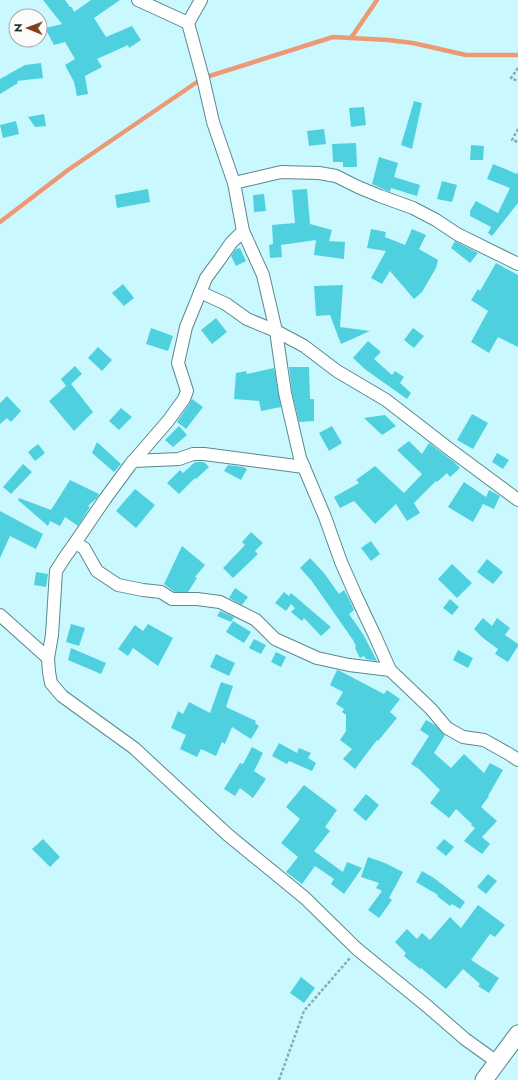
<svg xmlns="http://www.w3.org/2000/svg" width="518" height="1080" viewBox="0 0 518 1080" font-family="Jost,sans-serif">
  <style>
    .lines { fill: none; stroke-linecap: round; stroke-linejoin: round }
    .stream { stroke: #ee9976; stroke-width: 4.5 }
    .building { fill: #4fd0df }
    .street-casing { stroke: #5c888e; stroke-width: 14 }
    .secondary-casing { stroke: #5c888e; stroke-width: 19 }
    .path { stroke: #86abb0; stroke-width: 2.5; stroke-dasharray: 3 2; stroke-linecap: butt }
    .street { stroke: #fff; stroke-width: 12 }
    .secondary { stroke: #fff; stroke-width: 17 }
  </style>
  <rect width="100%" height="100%" fill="#c9f9ff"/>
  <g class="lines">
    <g class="stream">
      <polyline points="351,38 377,0"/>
      <polyline points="0,222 68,170 203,78 333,37 388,40 413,43 466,55 518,55"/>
    </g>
  </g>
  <g class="building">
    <polygon points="43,0 65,0 70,7 72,7 74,12 91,0 120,0 94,18 106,37 132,26 141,40 129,48 128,45 97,59 102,67 85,76 88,94 77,96 74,82 65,65 75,59 65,42 54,45 45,28 62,24"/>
    <polygon points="41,63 43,78 17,81 18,83 0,94 0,79 25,65"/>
    <polygon points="414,101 422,103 412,149 401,145"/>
    <polygon points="364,107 366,125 351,127 349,108"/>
    <polygon points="44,114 46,126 35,127 28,117"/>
    <polygon points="16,121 19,134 3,138 0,125"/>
    <polygon points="324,129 326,144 309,146 307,131"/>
    <polygon points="356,143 357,167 343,167 343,162 333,162 332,144"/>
    <polygon points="471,145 484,146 483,160 470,160"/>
    <polygon points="379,157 398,163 394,177 420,185 417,196 391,188 390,192 372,184"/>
    <polygon points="493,164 517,174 518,172 518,203 492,236 488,233 491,227 470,216 470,211 476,201 498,213 510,188 487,179"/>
    <polygon points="442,181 457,185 452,202 437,199"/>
    <polygon points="148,189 150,202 117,208 115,195"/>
    <polygon points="307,189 310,224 332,230 329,241 345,242 344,259 314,255 316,240 281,245 282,257 270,258 269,245 273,244 272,225 295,223 292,190"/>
    <polygon points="264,194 266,211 254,212 253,195"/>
    <polygon points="371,229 386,232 385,237 405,245 412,229 426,235 419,249 438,260 436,268 422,292 414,299 390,271 382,284 371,278 386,251 367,248"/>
    <polygon points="455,241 478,253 470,263 451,248"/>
    <polygon points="240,248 246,261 236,266 231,256 236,249"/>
    <polygon points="496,263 518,275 518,347 498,337 489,353 471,342 488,311 471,300 478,289 480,291"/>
    <polygon points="123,284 134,298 124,306 112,293"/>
    <polygon points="343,285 340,327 370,331 341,344 330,315 316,316 314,286"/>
    <polygon points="216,318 227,332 212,344 201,330"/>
    <polygon points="151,328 173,336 168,351 146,344"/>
    <polygon points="413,328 424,336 414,348 404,340"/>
    <polygon points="368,341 381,352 374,359 392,375 395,371 404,377 400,383 411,393 407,399 366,370 353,358"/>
    <polygon points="98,347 112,360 102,371 88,358"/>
    <polygon points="75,366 82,374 71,384 93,412 74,431 49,401 66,386 61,379"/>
    <polygon points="289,367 309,367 310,399 314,399 314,421 299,422 292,392"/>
    <polygon points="274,368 281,407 261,411 259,401 234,399 236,373 246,371 247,374"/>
    <polygon points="7,396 21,411 11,422 7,418 0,424 0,403"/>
    <polygon points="192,399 203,407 186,429 177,422 190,403"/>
    <polygon points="121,408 132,417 119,430 109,421"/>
    <polygon points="472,414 488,423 473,449 457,440"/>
    <polygon points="385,415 396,426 382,435 364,418"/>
    <polygon points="179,426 187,435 173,447 165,440"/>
    <polygon points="332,426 342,443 329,451 319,433"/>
    <polygon points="409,441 422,454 429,443 454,462 460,468 450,477 447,473 437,482 436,481 414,503 420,513 407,521 396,504 375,524 354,501 340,508 334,497 359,483 356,480 375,466 404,493 422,474 397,450"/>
    <polygon points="97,442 121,464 114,472 92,453"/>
    <polygon points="38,444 45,453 35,461 28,452"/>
    <polygon points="497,453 509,460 503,469 492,462"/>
    <polygon points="195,462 204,462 209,467 196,479 195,478 179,494 167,483 180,470 183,473"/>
    <polygon points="23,464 32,472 11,494 3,487"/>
    <polygon points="228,465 243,467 247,469 241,480 224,471"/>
    <polygon points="70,480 99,494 97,498 88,506 90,507 78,526 65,517 60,526 50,521 48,526 18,500 19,498 51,510"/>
    <polygon points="464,482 486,497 489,490 500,496 494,509 483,504 473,522 448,507"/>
    <polygon points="135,489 155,505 136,528 116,511"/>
    <polygon points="0,511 43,534 36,549 10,536 0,558"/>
    <polygon points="251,532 263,543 255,551 258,554 233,578 223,568 245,545 242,542"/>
    <polygon points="371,541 380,554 371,561 361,548"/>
    <polygon points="182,546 205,565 195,577 197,578 188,592 175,592 164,584"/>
    <polygon points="310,558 324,573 339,594 344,590 348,597 354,610 349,614 363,634 377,661 366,659 364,656 360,658 355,648 356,646 353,640 311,580 300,568"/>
    <polygon points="487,559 503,572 493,584 477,572"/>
    <polygon points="452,564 472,583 457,598 438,579"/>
    <polygon points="36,572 48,574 46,587 34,585"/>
    <polygon points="235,588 248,597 242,605 229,598"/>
    <polygon points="284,592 289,596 291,593 331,627 321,636 304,618 302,621 291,612 295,608 291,604 286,611 275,603"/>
    <polygon points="450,599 459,607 452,615 443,608"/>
    <polygon points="220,611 234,617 231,622 217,616"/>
    <polygon points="483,618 492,626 497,618 510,628 505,635 518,644 518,646 508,662 495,654 498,649 483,638 474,629"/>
    <polygon points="233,621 251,632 244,643 226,632"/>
    <polygon points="71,624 85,628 79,646 66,642"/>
    <polygon points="148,624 173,638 158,666 133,648 128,656 118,649 135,625 143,631"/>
    <polygon points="254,639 266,645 261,654 249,648"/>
    <polygon points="71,648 106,663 101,674 68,660"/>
    <polygon points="458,650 473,658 468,668 453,660"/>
    <polygon points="276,652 286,657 281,667 271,662"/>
    <polygon points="216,654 235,663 229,676 210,667"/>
    <polygon points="337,670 340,671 384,694 387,690 400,699 390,712 397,718 378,741 377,740 355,769 343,759 352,749 340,740 346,731 346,715 342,712 344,709 336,704 343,692 330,685"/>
    <polygon points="221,682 233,686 226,707 256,721 255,723 259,726 251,739 232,727 225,744 222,742 216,756 201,749 197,757 180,749 186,735 171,728 178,711 183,714 189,702 210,713"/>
    <polygon points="426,720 435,725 445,735 434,753 451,768 464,754 484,773 490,763 503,770 488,796 489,796 481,807 497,821 482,837 490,844 482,854 464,841 475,828 471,825 472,824 456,809 449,818 430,803 440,790 419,769 411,764 429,736 420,730"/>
    <polygon points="279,743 297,753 299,748 311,753 308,758 316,763 312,771 289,761 287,764 272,756"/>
    <polygon points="252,747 263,753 254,771 266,779 253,798 240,788 235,796 224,789 240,763 243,764"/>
    <polygon points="304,785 337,810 325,827 330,831 314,851 343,872 347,862 362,868 344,894 331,884 334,879 315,866 302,884 286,872 298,857 281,843 300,819 286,807"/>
    <polygon points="366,794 379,805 366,821 353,810"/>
    <polygon points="43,839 60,857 50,867 32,849"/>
    <polygon points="444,839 454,847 446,856 436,848"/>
    <polygon points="368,857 385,863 403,872 389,898 392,900 379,918 368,910 382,891 376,888 379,883 361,877"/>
    <polygon points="422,871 434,878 465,902 460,909 452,904 450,906 437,896 438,895 416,882"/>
    <polygon points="488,874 497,881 486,894 477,887"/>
    <polygon points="478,905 505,925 495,937 490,934 471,960 499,978 489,993 478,986 480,984 463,969 446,989 421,968 420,969 404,956 406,953 395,942 407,929 417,939 422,933 430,940 450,917 461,928"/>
    <polygon points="301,977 315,988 304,1003 290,993"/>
  </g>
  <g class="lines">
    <g class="street-casing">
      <g id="street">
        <polyline points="138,0 188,23 203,78 213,122 234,183 243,231 263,275 276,331 304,346 337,371 386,400 448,448 518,500"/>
        <polyline points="188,23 201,0"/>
        <polyline points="234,183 281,172 319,173 336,176 358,187 380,196 413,208 436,220 457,234 518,264"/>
        <polyline points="243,231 231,243 220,259 206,278 186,327 178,363 187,391 184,399 168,421 130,465 105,499 75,543 65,557 56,571 52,635 48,658 49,672 51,683 62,696 134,748 228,835 305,898 357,949 427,1006 465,1039 497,1062"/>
        <polyline points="200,292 226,304 247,319 276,331 285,393 300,458 325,517 341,562 356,596 375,636 390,670 431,709 447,728 463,737 484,740 509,754 518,760"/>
        <polyline points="133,461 179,459 193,454 204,454 304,467"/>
        <polyline points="75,543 84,548 97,571 118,585 143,590 161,592 172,599 197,599 220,602 256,620 275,639 317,658 349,665 390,670"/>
        <polyline points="0,615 48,658"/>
      </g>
    </g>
    <g class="secondary-casing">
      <polyline id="secondary" points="484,1080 518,1034"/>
    </g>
    <g class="path">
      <polyline points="518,68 511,78 518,81"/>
      <polyline points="518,129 512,140 518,142"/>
      <polyline points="279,1080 304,1011 350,958"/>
    </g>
    <use href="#street" class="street"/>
    <use href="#secondary" class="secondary"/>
  </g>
  <g transform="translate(28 28) rotate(271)"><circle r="19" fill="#fcfcfc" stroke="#a3aaac"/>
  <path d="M0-3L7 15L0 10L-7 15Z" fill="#853e1e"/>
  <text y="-6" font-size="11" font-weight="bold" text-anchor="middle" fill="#1e3033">N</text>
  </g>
</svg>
